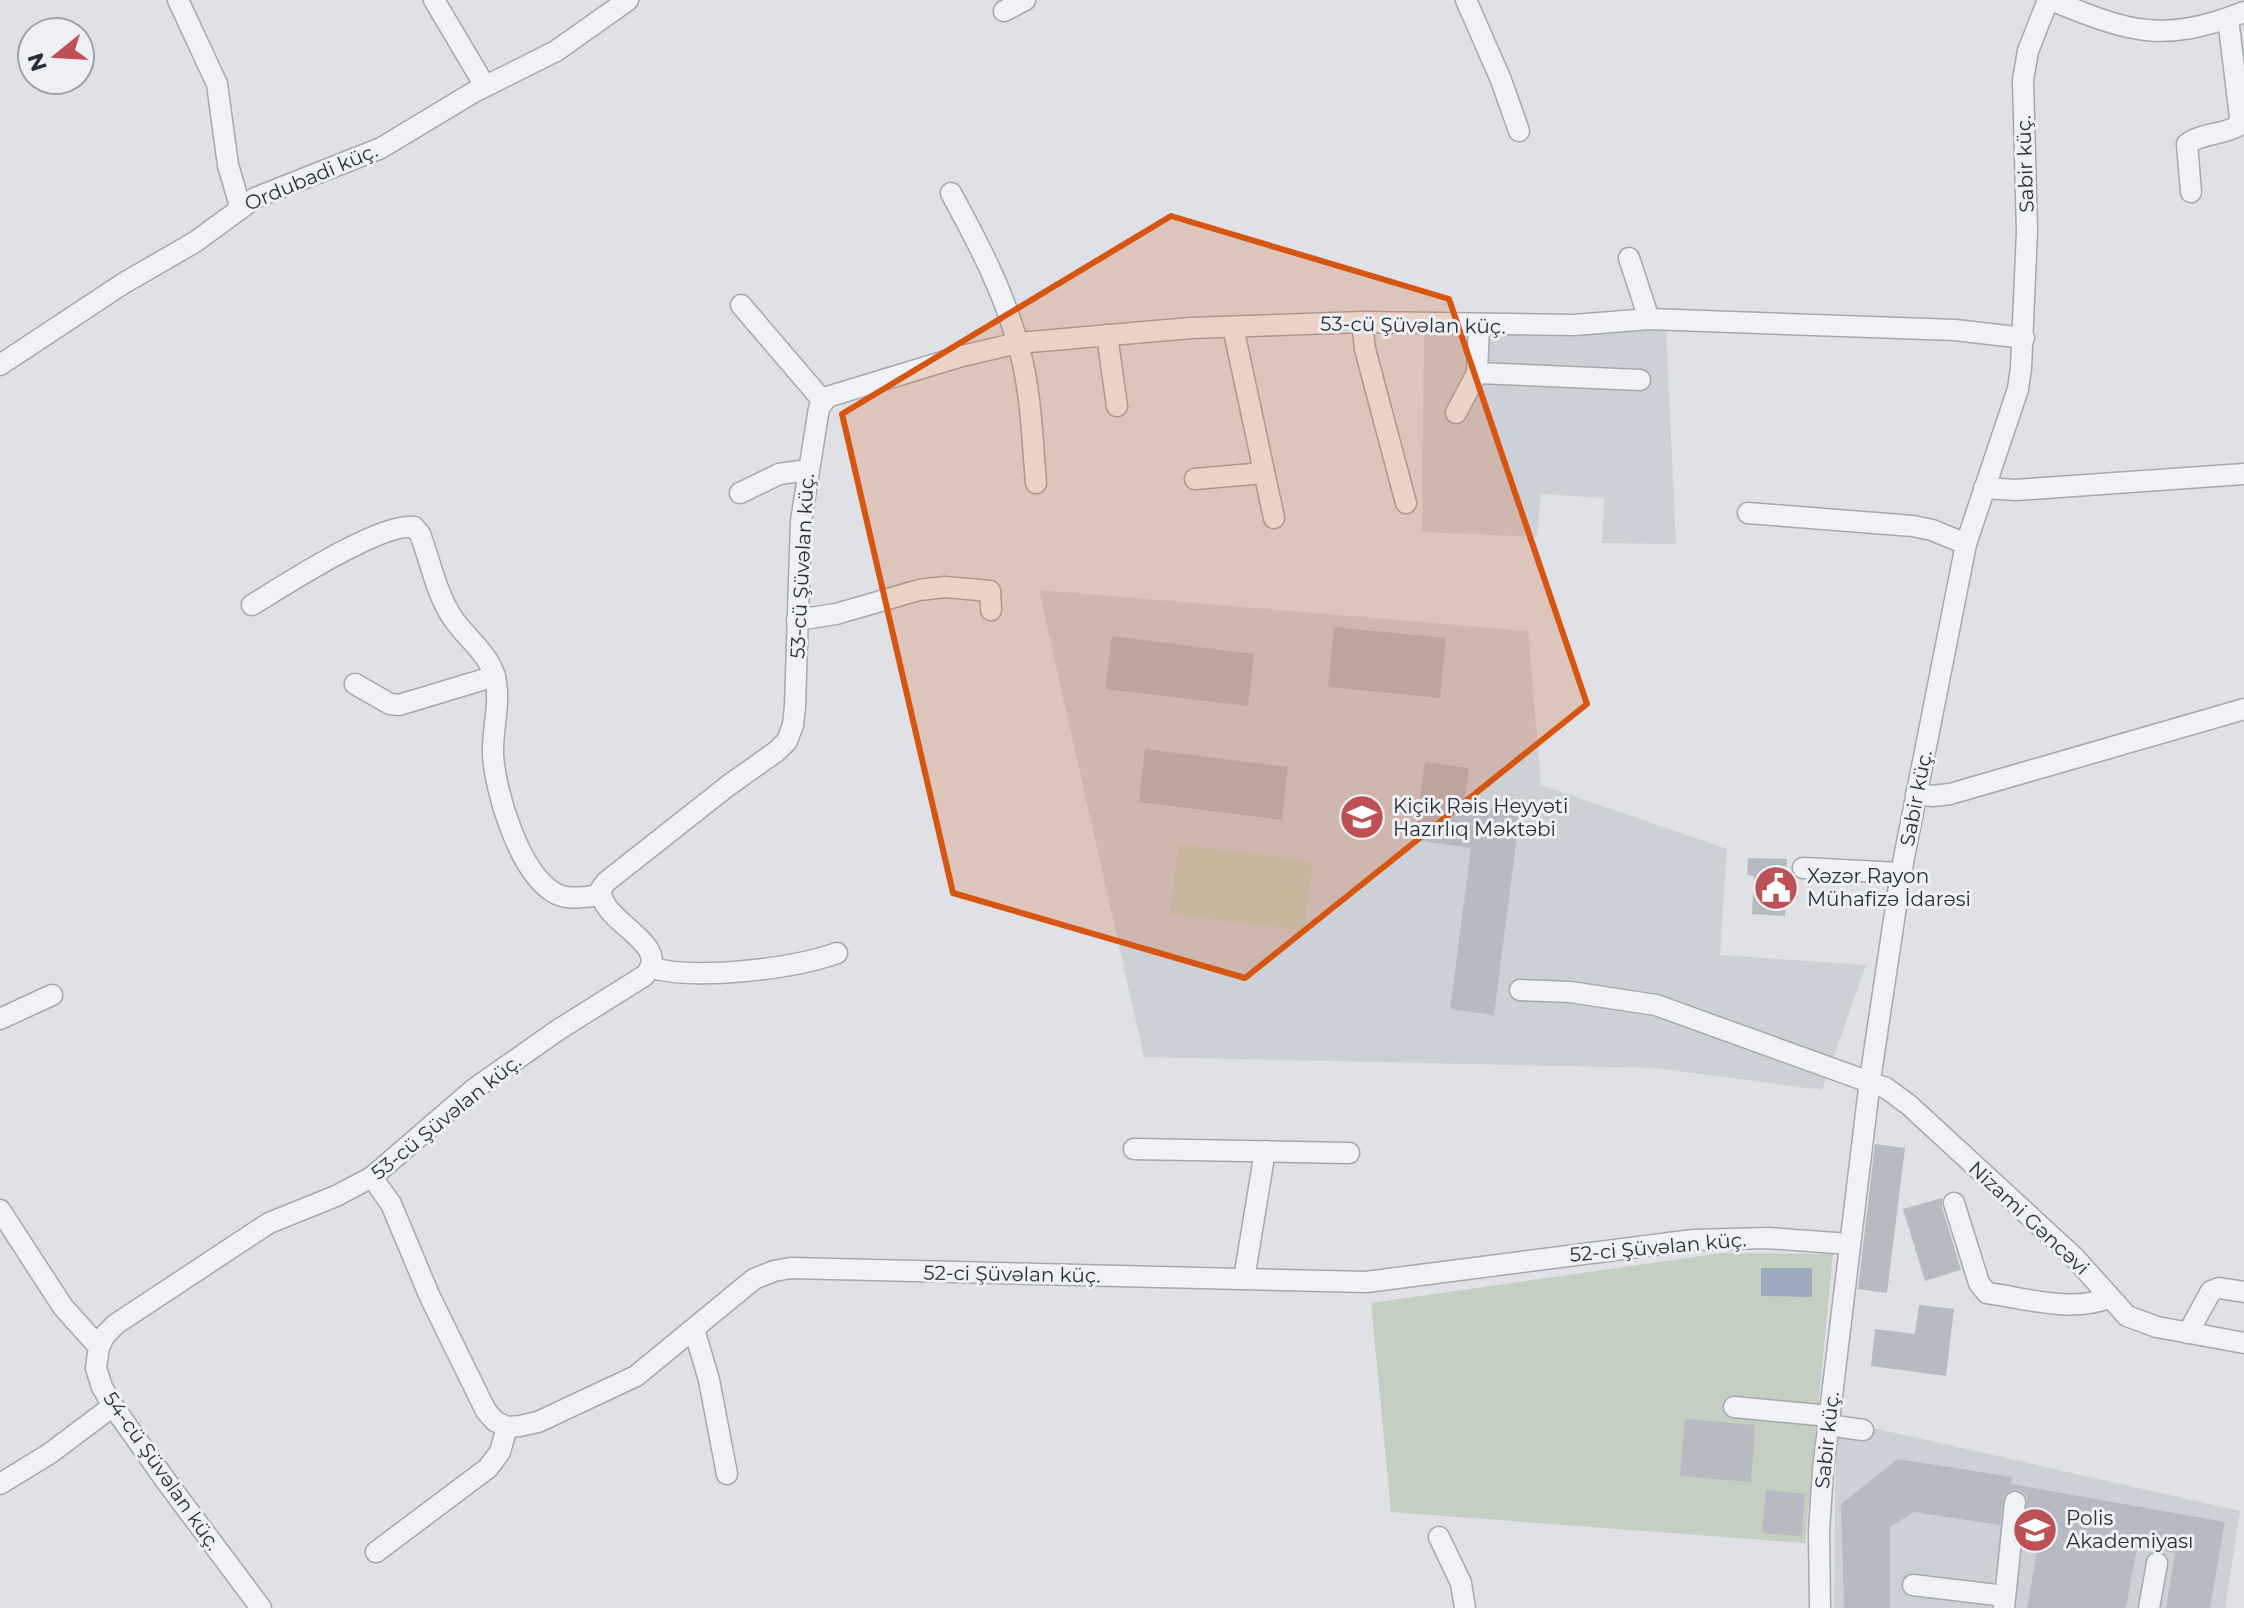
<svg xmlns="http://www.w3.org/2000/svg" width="2244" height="1608" viewBox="0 0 2244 1608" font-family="Montserrat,sans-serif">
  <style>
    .built { fill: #cdd0d7 }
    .green { fill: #c3cfc1 }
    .water { fill: #9dabc2 }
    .building { fill: #b6bac2 }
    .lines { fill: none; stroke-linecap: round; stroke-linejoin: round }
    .minor-casing { stroke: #a5a8af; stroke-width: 23 }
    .minor { stroke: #f1f2f5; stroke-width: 20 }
    .marked { fill: #d55511; fill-opacity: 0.2; stroke: #d55511; stroke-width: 6; stroke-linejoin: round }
    .labels { text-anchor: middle; stroke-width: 6; stroke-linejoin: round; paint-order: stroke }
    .street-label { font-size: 20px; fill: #292e3b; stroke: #eef0f4 }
    .poi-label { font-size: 20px; fill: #292e3b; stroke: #eef0f4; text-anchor: start }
  </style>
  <rect width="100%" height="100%" fill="#dfe1e6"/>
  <g class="built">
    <polygon points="1666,329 1676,544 1602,543 1604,498 1541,494 1537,537 1422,532 1424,332 1492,334"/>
    <polygon points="1039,590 1528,631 1541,785 1727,849 1720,955 1866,965 1822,1090 1656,1068 1144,1057"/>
    <polygon points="1869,1427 2240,1511 2225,1608 1834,1608 1836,1434"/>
  </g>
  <g class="green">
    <polygon points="1178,844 1313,861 1304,931 1170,914"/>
    <polygon points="1722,1253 1833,1254 1805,1543 1391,1512 1371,1303"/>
  </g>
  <polygon class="water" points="1761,1268 1812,1268 1812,1297 1761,1296"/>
  <g class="building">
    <polygon points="1334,627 1446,638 1440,698 1328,687"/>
    <polygon points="1112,636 1254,654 1248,706 1105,689"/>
    <polygon points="1145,749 1288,767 1282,820 1139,802"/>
    <polygon points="1425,762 1469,768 1464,804 1520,812 1494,1015 1450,1009 1471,848 1415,840"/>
    <polygon points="1748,858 1787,859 1786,878 1798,880 1798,898 1786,898 1785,916 1752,914 1754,876 1747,875"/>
    <polygon points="1875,1144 1905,1148 1887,1293 1858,1289"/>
    <polygon points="1942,1198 1942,1207 1961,1270 1925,1281 1903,1209"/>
    <polygon points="1919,1305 1954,1309 1946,1376 1871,1366 1875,1329 1915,1334"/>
    <polygon points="1685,1419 1755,1425 1751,1482 1680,1476"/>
    <polygon points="1898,1459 2012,1477 2011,1484 2225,1522 2210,1608 2166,1608 2175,1553 2137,1547 2126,1608 2027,1608 2040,1534 2025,1532 2027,1497 2022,1491 2016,1489 2004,1495 2000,1525 1914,1512 1890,1527 1890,1608 1844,1608 1841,1504"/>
    <polygon points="1766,1490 1805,1494 1801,1536 1762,1533"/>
  </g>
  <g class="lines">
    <g class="minor-casing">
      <g id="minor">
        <polyline points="178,0 217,84 228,165 240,206"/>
        <polyline points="434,0 485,86"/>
        <polyline points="1466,0 1501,80 1519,131"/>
        <path d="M2051,0C2129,32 2162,44 2244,12"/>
        <polyline points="1004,11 1025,0"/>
        <path d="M2191,192L2187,144C2201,133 2223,135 2238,126L2240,117L2228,18"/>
        <path d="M951,193C977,241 1002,288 1017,341C1031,386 1032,436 1036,483"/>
        <polyline points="1629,258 1649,319"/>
        <polyline points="741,305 823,401"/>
        <polyline points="1362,322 1365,349 1406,503"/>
        <polyline points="1479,325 1477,373 1640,380"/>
        <polyline points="1233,327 1274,518"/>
        <polyline points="1107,335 1117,406"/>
        <polyline points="0,365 124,283 195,242 255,198 381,148 474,92 556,51 628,0"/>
        <polyline points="1456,413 1477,373"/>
        <polyline points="1195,479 1264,473"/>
        <polyline points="1984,488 2016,490 2244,474"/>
        <polyline points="740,493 779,474 807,470"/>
        <polyline points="1748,513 1913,526 1932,530 1966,544"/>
        <path d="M252,605C283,586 381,522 414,527L420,534C431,563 436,594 454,620C467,638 487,653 494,674C502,699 492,728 493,754C495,792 519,871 553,892C567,901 584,897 601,895"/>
        <polyline points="797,620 836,614 919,590 945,587 990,591 991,610"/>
        <polyline points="355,684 390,704 399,705 495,676"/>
        <polyline points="1916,794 1933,796 1950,794 2244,709"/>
        <polyline points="1803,868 1901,873"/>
        <path d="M652,968C697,980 793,969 837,953"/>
        <polyline points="1520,990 1570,992 1656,1005 1886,1088 1909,1105 2074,1257 2127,1316 2157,1327 2244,1343"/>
        <polyline points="0,1019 52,995"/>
        <polyline points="1134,1149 1349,1153"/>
        <polyline points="372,1177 391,1204 430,1297 486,1411 495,1421 507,1427 520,1426 538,1422 636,1376 754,1279 774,1271 791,1268 1366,1282 1693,1240 1768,1238 1849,1244"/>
        <path d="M1954,1203L1979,1283L1987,1293C2025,1298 2071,1313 2108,1298"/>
        <polyline points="0,1210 63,1307 99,1347 96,1368 102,1387 113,1406 166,1481 261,1608"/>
        <polyline points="1244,1279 1265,1151"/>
        <polyline points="694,1329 709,1380 727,1474"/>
        <polyline points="2188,1333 2211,1291 2219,1288 2244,1292"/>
        <path d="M99,1347L105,1335L116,1324L269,1223L336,1196L372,1177L474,1089L558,1030L644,976C676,944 598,922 601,889L606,882L729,785L777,751L787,741L793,725L795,706L801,521L819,408L827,397L962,356L1018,343L1191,328L1362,322L1574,325L1649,319L1955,330L2024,338"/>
        <polyline points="1734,1407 1829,1416"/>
        <polyline points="1828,1425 1863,1430"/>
        <polyline points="0,1484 49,1454 113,1406"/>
        <polyline points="1439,1537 1461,1583 1465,1608"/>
        <polyline points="376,1552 488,1468 500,1452 507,1427"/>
        <polyline points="1913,1585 2005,1596"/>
        <polyline points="1820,1608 1819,1531 1823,1470 1870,1080 1901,873 1966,544 2018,389 2021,368 2027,231 2023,80 2028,51 2048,0"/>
        <polyline points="2004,1608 2015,1502"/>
        <polyline points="2149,1608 2157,1563"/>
      </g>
    </g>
    <use href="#minor" class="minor"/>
  </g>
  <path class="marked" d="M1171,216L1449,299L1587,704L1245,978L953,893L842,414Z"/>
  <defs>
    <g id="university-disc" transform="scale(2.3)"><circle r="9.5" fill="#be5155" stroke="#eef0f4"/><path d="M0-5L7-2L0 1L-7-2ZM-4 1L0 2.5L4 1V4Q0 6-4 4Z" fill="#fff"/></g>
    <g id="civic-disc" transform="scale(2.3)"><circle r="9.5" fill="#be5155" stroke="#eef0f4"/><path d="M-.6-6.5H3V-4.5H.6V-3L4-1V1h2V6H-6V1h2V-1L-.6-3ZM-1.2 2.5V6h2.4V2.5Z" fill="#fff"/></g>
  </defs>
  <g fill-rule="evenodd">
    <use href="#university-disc" x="1362" y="817"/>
    <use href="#civic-disc" x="1776" y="888"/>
    <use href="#university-disc" x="2035" y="1530"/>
  </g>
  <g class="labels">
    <g class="street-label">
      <text transform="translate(2025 164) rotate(-92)" y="7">Sabir küç.</text>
      <text transform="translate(311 177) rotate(-23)" y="7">Ordubadi küç.</text>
      <text transform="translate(1413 325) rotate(1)" y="7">53-cü Şüvəlan küç.</text>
      <text transform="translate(802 566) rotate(-87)" y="7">53-cü Şüvəlan küç.</text>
      <text transform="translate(1916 798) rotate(-79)" y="7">Sabir küç.</text>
      <text transform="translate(446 1117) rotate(-39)" y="7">53-cü Şüvəlan küç.</text>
      <text transform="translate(2029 1218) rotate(43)" y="7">Nizami Gəncəvi</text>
      <text transform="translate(1658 1247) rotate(-5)" y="7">52-ci Şüvəlan küç.</text>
      <text transform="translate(1012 1274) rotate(1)" y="7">52-ci Şüvəlan küç.</text>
      <text transform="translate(1827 1440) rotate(-84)" y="7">Sabir küç.</text>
      <text transform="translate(162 1471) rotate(55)" y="7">54-cü Şüvəlan küç.</text>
    </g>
    <g class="poi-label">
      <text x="1393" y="813">Kiçik Rəis Heyyəti<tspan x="1393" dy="23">Hazırlıq Məktəbi</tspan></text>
      <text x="1807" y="883">Xəzər Rayon<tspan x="1807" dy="23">Mühafizə İdarəsi</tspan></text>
      <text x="2066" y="1525">Polis<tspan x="2066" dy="23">Akademiyası</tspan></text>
    </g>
  </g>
  <g transform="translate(56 56) rotate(252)"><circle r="38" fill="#eef0f4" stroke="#9fa2aa" stroke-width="2"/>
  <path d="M0-6L14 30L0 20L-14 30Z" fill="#be5155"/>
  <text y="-12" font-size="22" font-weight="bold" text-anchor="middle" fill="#292e3b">N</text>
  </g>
</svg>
